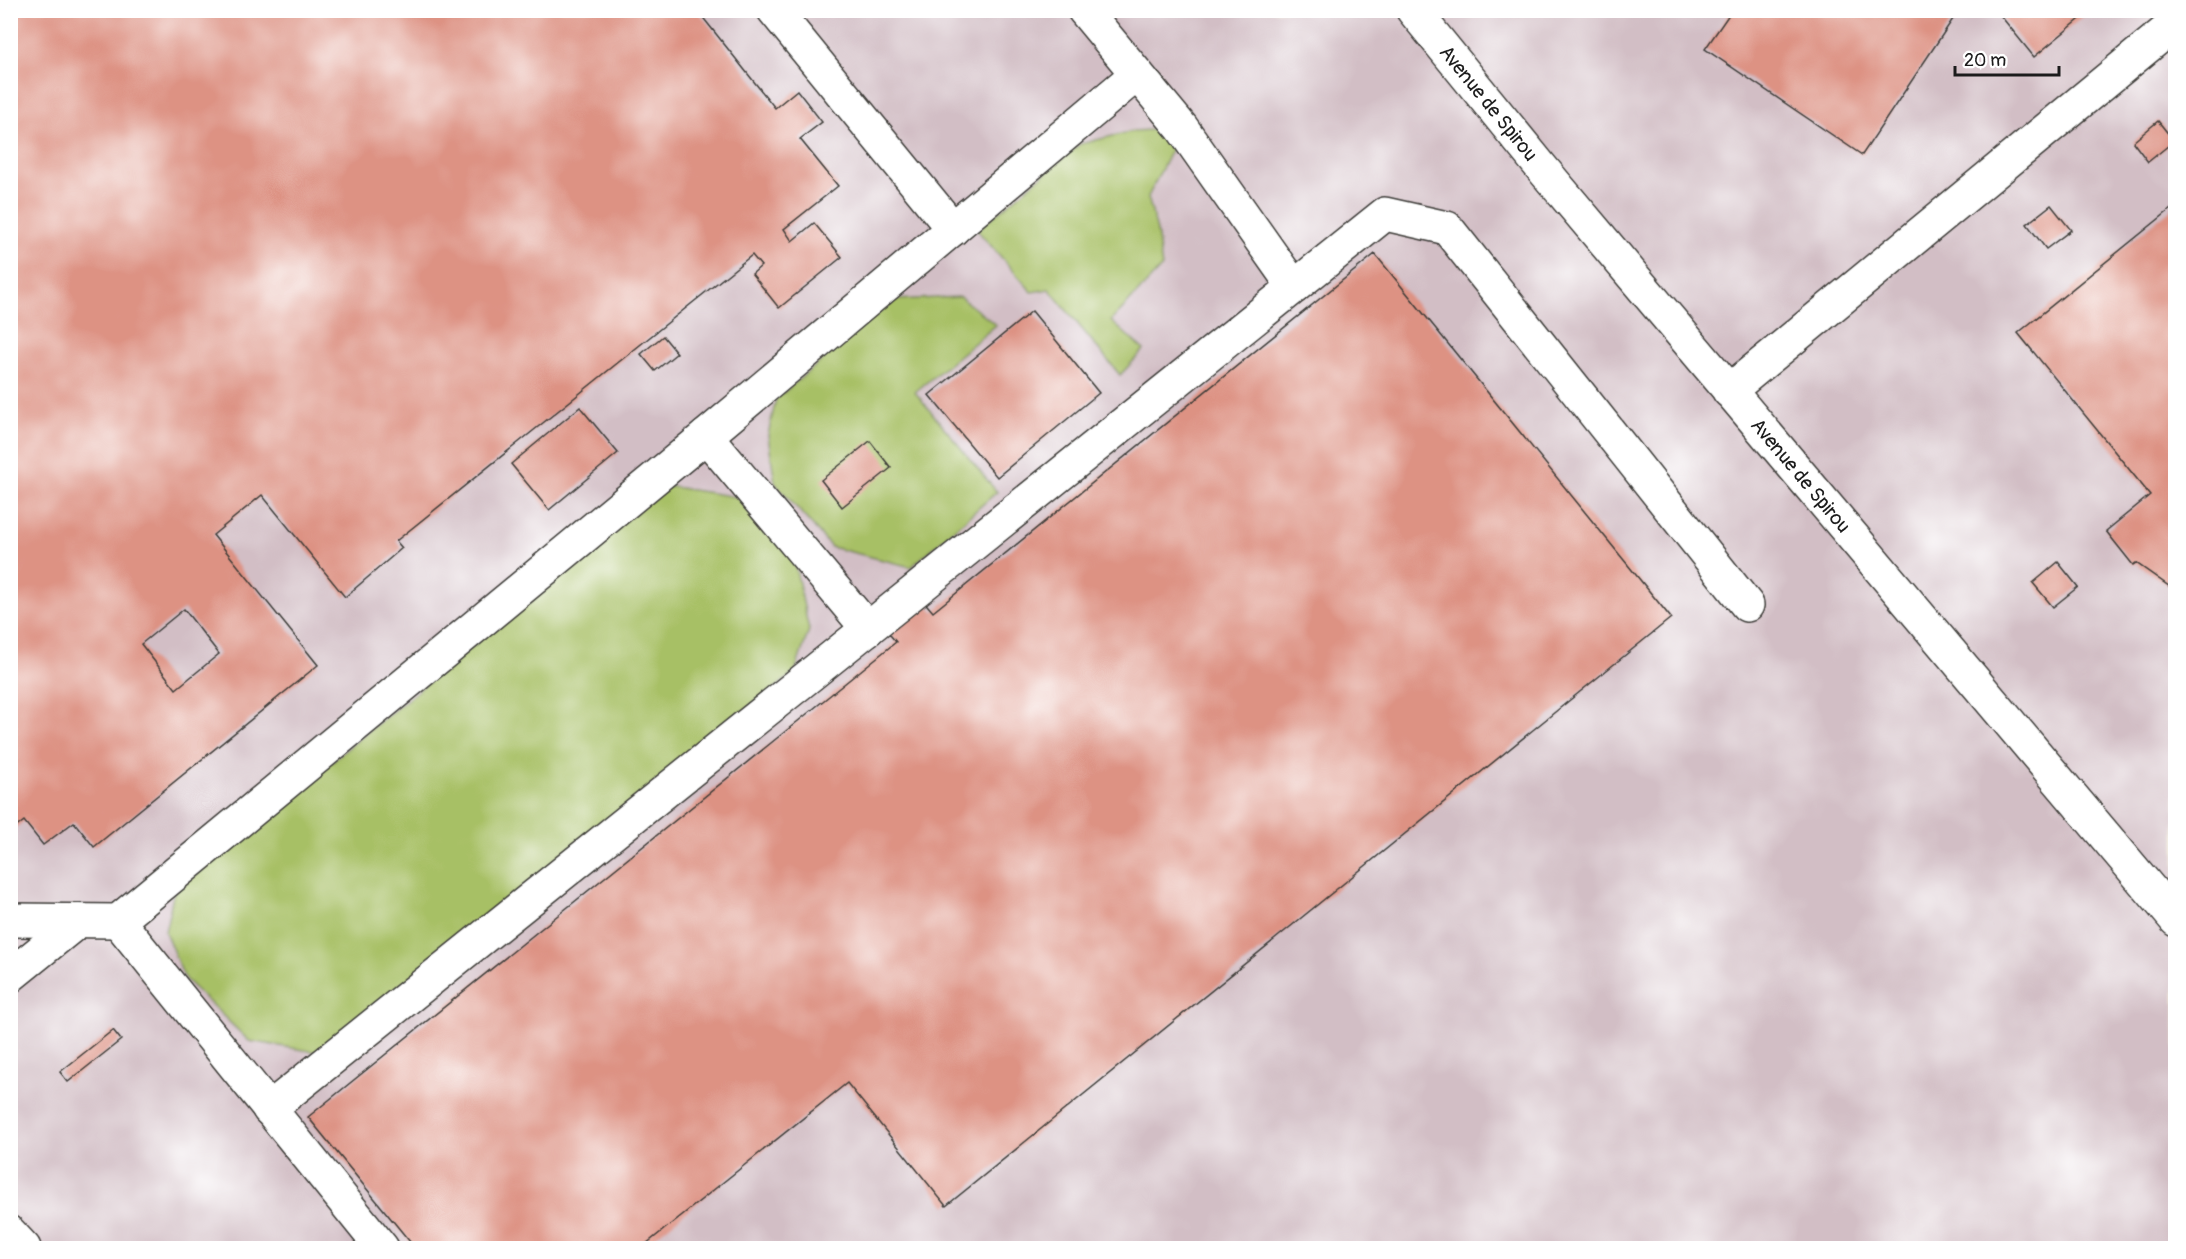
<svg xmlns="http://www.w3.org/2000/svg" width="2186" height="1259" viewBox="0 0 2186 1259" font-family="Pangolin,sans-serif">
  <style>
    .industrial { fill: #d2bec5 }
    .green { fill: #a7c065; stroke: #626e40; stroke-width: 1.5 }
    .building { fill: #dd9283; fill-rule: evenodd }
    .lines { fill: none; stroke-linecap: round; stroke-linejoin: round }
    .minor-casing { stroke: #3c3b37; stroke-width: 36 }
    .minor { stroke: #fff; stroke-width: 33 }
    .labels { text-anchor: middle; stroke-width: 6; stroke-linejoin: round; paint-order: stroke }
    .street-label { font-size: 20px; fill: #1c1c1c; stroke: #fff }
  </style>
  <rect width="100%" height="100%" fill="#fff"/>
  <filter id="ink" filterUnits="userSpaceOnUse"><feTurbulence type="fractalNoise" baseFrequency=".0167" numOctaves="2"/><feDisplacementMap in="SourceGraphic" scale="12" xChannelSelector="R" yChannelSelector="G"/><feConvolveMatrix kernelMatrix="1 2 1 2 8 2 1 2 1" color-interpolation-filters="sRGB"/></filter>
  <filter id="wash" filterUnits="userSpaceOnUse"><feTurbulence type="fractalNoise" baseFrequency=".008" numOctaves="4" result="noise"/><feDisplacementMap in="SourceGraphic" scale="24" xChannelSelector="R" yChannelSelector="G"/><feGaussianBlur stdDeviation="1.35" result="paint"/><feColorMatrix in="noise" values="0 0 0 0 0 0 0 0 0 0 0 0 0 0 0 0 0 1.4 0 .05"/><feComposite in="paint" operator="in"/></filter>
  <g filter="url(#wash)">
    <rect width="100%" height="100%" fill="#f1ead2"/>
    <rect class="industrial" x="11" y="11" width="2164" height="1237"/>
    <g class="green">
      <polygon points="1182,128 1148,197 1157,231 1162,267 1111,321 1144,350 1120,375 1049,289 1032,292 977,230 1080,144 1133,131"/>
      <polygon points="960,297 996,325 915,392 997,492 911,567 831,547 775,483 768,435 776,399 894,300"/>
      <polygon points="667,486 737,497 794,560 809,630 795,672 316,1052 249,1041 185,979 165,932 174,891"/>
    </g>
    <g id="blocks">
      <g class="building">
        <path d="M10,10H697L775,108L797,90L822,122L800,139L838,186L784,229L792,241L814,223L842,257L779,308L752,274L761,266L752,255L396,541L402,548L345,597L262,495L213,535L318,665L94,847L74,822L43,845L24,821L10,832ZM184,609L219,654L176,689L141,644Z"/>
        <polygon points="1732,10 1959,10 1862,155 1705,49"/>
        <polygon points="1996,10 2091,10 2034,57"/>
        <polygon points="2158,121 2174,141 2148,162 2133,142"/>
        <polygon points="2051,205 2071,230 2046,249 2027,224"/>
        <polygon points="2176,205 2176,591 2136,563 2133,565 2106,531 2150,495 2018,333"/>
        <polygon points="1375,254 1671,618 946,1206 847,1083 641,1248 415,1248 308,1117 896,642 885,629 922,599 933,612"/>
        <polygon points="1032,311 1099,393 997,477 929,395"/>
        <polygon points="663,336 677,353 655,371 641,354"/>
        <polygon points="580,407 618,453 549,510 511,464"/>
        <polygon points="870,441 891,468 842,507 821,480"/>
        <polygon points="2058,562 2078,587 2053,607 2033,583"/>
        <polygon points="113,1030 121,1040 68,1082 60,1072"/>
      </g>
    </g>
  </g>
  <g filter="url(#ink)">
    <use href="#blocks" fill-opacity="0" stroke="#3c3b37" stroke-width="1.5"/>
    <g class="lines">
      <g class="minor-casing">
        <g id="minor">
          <polyline points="774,10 953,229"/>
          <path id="s1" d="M1413,10L1541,167L2176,920"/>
          <polyline points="1294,287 1385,214 1447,228 1747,605"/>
          <polyline points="1729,391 2176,23"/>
          <polyline points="706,436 868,629"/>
          <polyline points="10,920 118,921 706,436 1137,74"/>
          <polyline points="118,921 382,1248"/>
          <polyline points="10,976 78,921"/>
          <polyline points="269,1109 1294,287 1182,128 1084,10"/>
          <polyline points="10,1233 24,1248"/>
        </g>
      </g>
      <use href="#minor" class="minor"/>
    </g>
  </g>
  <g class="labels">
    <g class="street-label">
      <text dy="7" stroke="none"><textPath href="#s1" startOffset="120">Avenue de Spirou</textPath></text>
      <text dy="7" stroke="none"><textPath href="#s1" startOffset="606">Avenue de Spirou</textPath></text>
    </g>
  </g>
  <rect width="2186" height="1259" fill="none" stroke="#fff" stroke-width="36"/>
  <path d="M1955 66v9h104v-9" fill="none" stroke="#1c1c1c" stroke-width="3"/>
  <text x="1964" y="66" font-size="18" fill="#1c1c1c" stroke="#ffffff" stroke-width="4.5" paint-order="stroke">20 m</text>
</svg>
